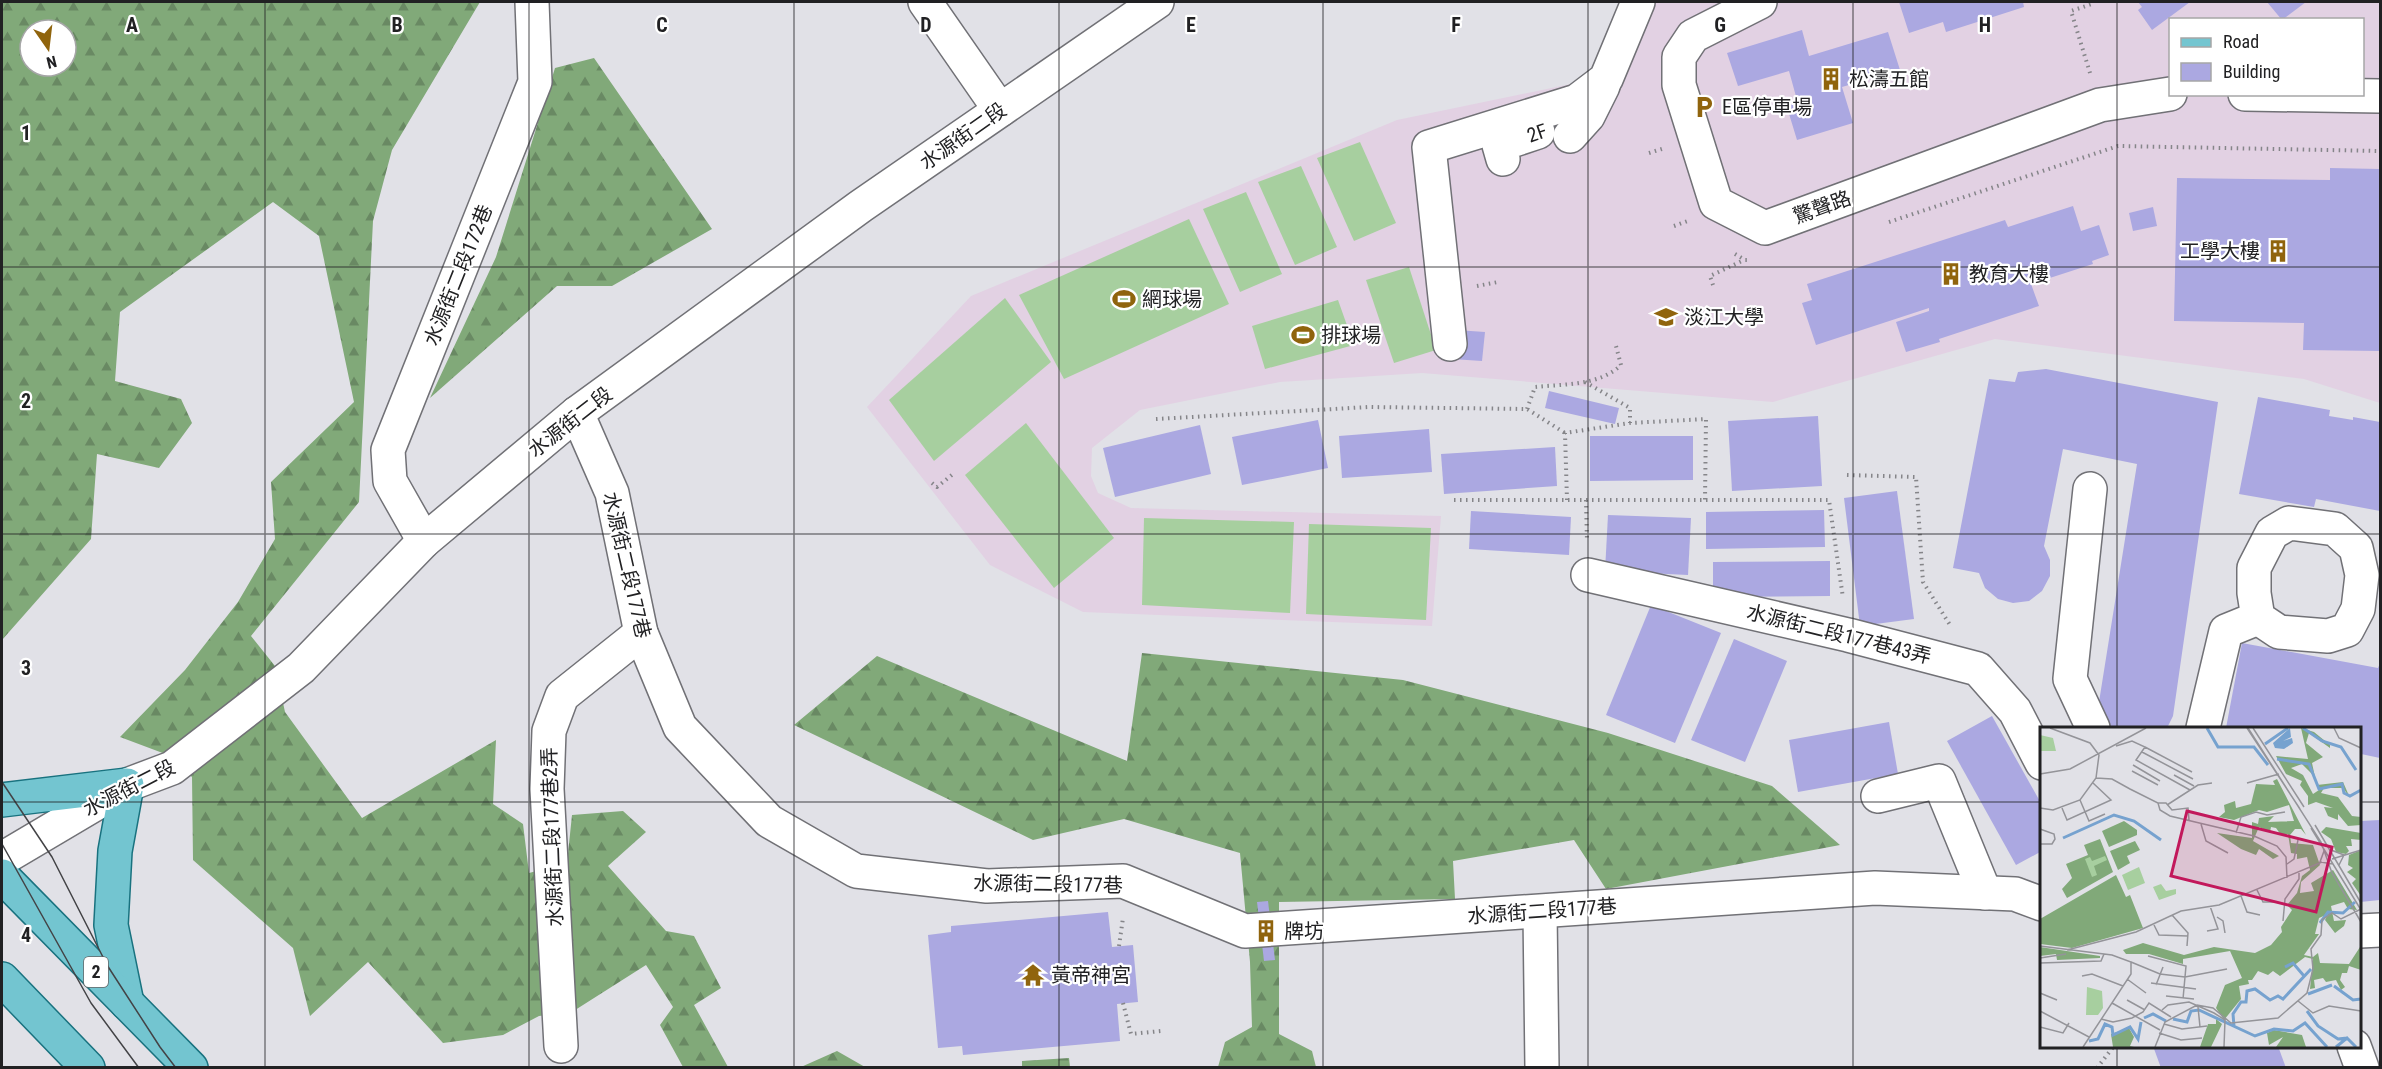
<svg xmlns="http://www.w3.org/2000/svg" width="2382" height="1069" viewBox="0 0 2382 1069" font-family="'Roboto Condensed','Noto Sans TC',sans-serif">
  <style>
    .education { fill: #e2d1e3; fill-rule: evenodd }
    .grass { fill: #a7cf9f }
    .forest { fill: url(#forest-firs); fill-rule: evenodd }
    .building { fill: #aba8e1 }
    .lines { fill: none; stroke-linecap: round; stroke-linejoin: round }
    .minor-casing { stroke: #717176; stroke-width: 36 }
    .major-casing { stroke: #19727f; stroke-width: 36 }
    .path { stroke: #858589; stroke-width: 4; stroke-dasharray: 1.5 4.5; stroke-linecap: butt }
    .minor { stroke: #fff; stroke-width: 33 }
    .major { stroke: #73c5d0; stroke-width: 33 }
    .tram { stroke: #434346; stroke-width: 1.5 }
    .grid { fill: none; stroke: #212123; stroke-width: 1.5; stroke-opacity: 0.55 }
    .labels { text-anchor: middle; stroke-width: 4.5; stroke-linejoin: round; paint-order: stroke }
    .shield { fill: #fff; stroke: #646465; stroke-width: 1.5 }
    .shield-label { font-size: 18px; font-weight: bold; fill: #212123 }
    .poi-label { font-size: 20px; fill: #212123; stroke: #fff; text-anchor: start }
    .street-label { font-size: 20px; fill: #212123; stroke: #fff }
    .inset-river { fill: none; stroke: #76a2cf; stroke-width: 3 }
    .inset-road { fill: none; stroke: #949499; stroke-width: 1.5 }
    .view { fill: #c2185b; fill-opacity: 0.15; stroke: #c2185b; stroke-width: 3 }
    .inset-edge { fill: none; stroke: #212123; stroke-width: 3 }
    .grid-label { font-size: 20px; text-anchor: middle; font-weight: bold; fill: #212123; stroke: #fff; stroke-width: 4.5; stroke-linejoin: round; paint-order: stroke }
  </style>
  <defs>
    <pattern id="forest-firs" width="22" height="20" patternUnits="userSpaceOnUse" patternTransform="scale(1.5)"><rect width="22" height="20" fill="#81a979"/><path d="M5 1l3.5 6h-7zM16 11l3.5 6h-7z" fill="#698963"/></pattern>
  </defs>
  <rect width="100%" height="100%" fill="#e1e1e7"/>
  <path class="education" d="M1630,2H2380V403L2304,379L1995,339L1773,402L1422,373L1280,382L1140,410L1092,448L1091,476L1098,493L1131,508L1441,516L1432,626L1083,612L990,565L867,407L971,296L1397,120L1590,80ZM2170,20H2362V94H2170Z"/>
  <g class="grass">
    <polygon points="1360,142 1396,223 1354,241 1317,158"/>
    <polygon points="1301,166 1337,247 1295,265 1258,182"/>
    <polygon points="1246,192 1282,274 1240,292 1203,209"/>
    <polygon points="1189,219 1229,304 1064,379 1019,295"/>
    <polygon points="1409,267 1436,350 1394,363 1366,280"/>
    <polygon points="1005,298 1051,362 934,461 889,400"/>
    <polygon points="1338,300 1354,345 1265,369 1252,326"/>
    <polygon points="1026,423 1114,538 1054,588 965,475"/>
    <polygon points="1144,518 1294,522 1290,613 1142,605"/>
    <polygon points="1309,524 1431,528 1426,620 1306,614"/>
  </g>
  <g class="forest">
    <path d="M2,2H480L392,150L373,221L359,502L251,636L275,666L285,712L362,818L496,740L493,804L523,824L529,873L567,863L572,815L623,811L646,832L608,866L666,931L694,936L721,988L694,1005L728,1067H683L660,1025L673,1007L646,965L572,1012L539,1016L503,1035L443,1043L368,962L310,1016L293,948L193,860L192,777L168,755L120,737L185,670L238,602L275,539L271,482L354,402L319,236L273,202L120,312L115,381L181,399L192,423L159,468L97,454L91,539L2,640ZM30,30H66V66H30Z"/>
    <polygon points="594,58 712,229 612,286 557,286 430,398 496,257 555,68"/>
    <polygon points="1142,653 1403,680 1608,733 1772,786 1840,845 1606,889 1574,840 1453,861 1455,899 1279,902 1279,1034 1312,1051 1316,1067 1218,1067 1225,1042 1252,1027 1250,962 1240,853 1124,819 1033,840 794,725 877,656 1127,761"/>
    <polygon points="837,1051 865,1067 801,1067"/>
    <polygon points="1069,1058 1070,1067 1022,1067 1022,1061"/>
  </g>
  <g class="building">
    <polygon points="1899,2 2023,2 2024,7 1946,32 1943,22 1909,33"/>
    <polygon points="2138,2 2190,2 2152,30 2138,10 2142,7"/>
    <polygon points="2267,2 2306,2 2282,20"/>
    <polygon points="1802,30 1809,56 1888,32 1900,70 1842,87 1853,123 1797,140 1786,104 1797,100 1789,71 1738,86 1727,53"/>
    <polygon points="2330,168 2380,169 2380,351 2303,350 2304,323 2174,321 2177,178 2330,180"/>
    <polygon points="2073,206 2081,231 2099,225 2109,255 2092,261 2093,264 2031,284 2039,306 1939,339 1940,342 1906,352 1896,322 1929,311 1929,308 1816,345 1802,303 1812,300 1807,284 2005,220 2008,227"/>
    <polygon points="2153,207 2157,226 2133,231 2129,213"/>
    <polygon points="1456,330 1485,332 1482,361 1452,359"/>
    <polygon points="2046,369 2218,402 2173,716 2167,728 2107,728 2099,702 2137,464 2063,449 2044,546 2050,560 2050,576 2042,591 2029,601 2013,603 1998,599 1985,588 1979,573 1953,568 1989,379 2015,382 2018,372"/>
    <polygon points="1549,391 1619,408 1615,424 1545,408"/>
    <polygon points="2258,397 2330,410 2329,416 2353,420 2353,417 2380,422 2380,511 2316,499 2314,507 2239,494"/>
    <polygon points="1818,416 1822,486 1732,491 1728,421"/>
    <polygon points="1318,420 1328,468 1242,485 1232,437"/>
    <polygon points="1200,425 1211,474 1115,497 1103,448"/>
    <polygon points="1429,429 1432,472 1342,478 1339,436"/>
    <polygon points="1590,436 1693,436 1693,480 1590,481"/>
    <polygon points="1555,447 1557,486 1444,494 1441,454"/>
    <polygon points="1897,491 1914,619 1860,626 1844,498"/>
    <polygon points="1824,510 1825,547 1706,549 1706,512"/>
    <polygon points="1471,511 1571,517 1569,555 1469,549"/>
    <polygon points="1608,515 1691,518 1688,575 1605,571"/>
    <polygon points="1830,561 1830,596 1713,597 1713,562"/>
    <polygon points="1651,605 1721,633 1675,743 1606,715"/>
    <polygon points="1734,639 1787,661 1745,762 1691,740"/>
    <polygon points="2242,643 2378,668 2380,663 2380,758 2361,754 2360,728 2226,728"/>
    <polygon points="1992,716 2042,805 2042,851 2016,865 1947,741"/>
    <polygon points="1889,722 1898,774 1798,792 1789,740"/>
    <polygon points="2380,820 2380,900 2360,902 2360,821"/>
    <polygon points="1268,901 1275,960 1264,961 1257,902"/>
    <polygon points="1108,912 1112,947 1133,945 1138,1002 1117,1004 1120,1041 963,1055 962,1046 938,1048 928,935 951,932 951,926"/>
    <polygon points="2153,1046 2278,1046 2286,1068 2161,1068"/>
  </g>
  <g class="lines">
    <g class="minor-casing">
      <g id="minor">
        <polyline points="925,2 1000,110"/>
        <polyline points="1760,2 1693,36 1679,57 1679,85 1716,203 1765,228 2100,105 2170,94"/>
        <polyline points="2245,94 2380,96"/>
        <polyline points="1570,136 1588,116 1603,86"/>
        <polyline points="1503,159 1499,145 1538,132"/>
        <polyline points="1450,344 1429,147 1577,101 1606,79 1638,2"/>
        <polyline points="577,413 612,493 641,633 680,727 769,821 856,871 987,886 1123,881 1245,931 1875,888 2015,894 2042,904"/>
        <polyline points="2090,489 2070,679 2093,728"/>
        <polyline points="424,541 390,481 388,450 535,82 532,2"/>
        <polyline points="1588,575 1848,635 1978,669 2015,711 2042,763"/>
        <polyline points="2203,728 2226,631 2258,618 2279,632 2328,636 2347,630 2358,609 2362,575 2356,548 2335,529 2289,523 2272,533 2254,568 2254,593 2258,618"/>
        <polyline points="1878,796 1939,781 1985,893"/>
        <polyline points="2,859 127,785 172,768 301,668 424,541 577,413 861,206 1157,2"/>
        <polyline points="1540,912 1542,1068"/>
        <polyline points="2360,931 2380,930"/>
        <polyline points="561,1046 547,789 549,731 562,696 641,633"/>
        <polyline points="2354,1046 2362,1068"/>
      </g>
    </g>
    <g class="major-casing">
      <g id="major">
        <polyline points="2,800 127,785 115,851 111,925 127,1003"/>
        <polyline points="2,876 191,1068"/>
        <polyline points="2,979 88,1068"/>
      </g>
    </g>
    <g class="path">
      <polyline points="2090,73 2071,11 2092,4 2091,2"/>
      <polyline points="1649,153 1665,148"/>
      <polyline points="1889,222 2118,146 2380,151"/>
      <polyline points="1674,226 1688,221"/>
      <polyline points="1735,254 1745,260 1750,260"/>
      <polyline points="1713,285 1710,276 1744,260"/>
      <polyline points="1477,286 1498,282"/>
      <polyline points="1585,382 1630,408 1630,423"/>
      <path d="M1527,409L1535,387C1564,384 1599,386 1621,365L1616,346"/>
      <polyline points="1156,419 1369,407 1527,409 1565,433"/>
      <polyline points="1847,475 1916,477 1923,582 1950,625"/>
      <polyline points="932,483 937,487 953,474"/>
      <polyline points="1454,500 1829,500 1843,598"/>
      <polyline points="1567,500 1565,433 1630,423 1706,419 1705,500"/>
      <polyline points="1586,500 1587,541"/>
      <polyline points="1119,946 1123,918"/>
      <polyline points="1123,1003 1131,1034 1161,1031"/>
      <polyline points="2097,1068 2114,1046"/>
    </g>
    <use href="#minor" class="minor"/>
    <use href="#major" class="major"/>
    <g class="tram">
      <polyline points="2,782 52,857 107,965 160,1047 176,1068"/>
      <polyline points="2,844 91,1003 139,1068"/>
    </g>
  </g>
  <path class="grid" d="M265,2V1068M529,2V1068M794,2V1068M1059,2V1068M1323,2V1068M1588,2V1068M1853,2V1068M2117,2V728M2,267H2380M2,534H2380M2,802H2042M2360,802H2380M2117,1046V1068"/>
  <defs>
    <g id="building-bare" transform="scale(1.8)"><path d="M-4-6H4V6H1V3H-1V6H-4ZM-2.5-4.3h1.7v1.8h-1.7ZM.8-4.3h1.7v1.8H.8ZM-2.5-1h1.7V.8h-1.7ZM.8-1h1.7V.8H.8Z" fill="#90640d" stroke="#fff" stroke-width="2.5" paint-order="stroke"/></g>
    <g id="parking-bare" transform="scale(1.8)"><path d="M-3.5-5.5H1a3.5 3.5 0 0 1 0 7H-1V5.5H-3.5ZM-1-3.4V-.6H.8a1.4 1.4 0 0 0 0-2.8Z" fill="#90640d" stroke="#fff" stroke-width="2.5" paint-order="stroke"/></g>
    <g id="stadium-bare" transform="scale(1.8)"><path d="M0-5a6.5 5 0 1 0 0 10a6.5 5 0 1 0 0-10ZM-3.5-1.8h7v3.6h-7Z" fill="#90640d" stroke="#fff" stroke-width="2.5" paint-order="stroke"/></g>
    <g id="university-bare" transform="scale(1.8)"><path d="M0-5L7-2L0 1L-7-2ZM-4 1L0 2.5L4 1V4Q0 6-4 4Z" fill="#90640d" stroke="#fff" stroke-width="2.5" paint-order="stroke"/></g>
    <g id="temple-bare" transform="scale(1.8)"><path d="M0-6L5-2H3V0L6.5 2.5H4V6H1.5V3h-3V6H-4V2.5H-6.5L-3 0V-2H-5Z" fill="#90640d" stroke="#fff" stroke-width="2.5" paint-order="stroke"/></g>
  </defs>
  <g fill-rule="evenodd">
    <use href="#building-bare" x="1831" y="79"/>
    <use href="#parking-bare" x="1704" y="107"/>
    <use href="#building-bare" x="2278" y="251"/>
    <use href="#building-bare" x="1951" y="274"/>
    <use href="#stadium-bare" x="1124" y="299"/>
    <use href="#university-bare" x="1666" y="317"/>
    <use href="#stadium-bare" x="1303" y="335"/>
    <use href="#building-bare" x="1266" y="931"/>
    <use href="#temple-bare" x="1033" y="975"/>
  </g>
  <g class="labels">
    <rect class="shield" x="84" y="957" width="24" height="30" rx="4.5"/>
    <g class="shield-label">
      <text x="96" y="978">2</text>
    </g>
    <g class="poi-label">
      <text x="1849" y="86">松濤五館</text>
      <text x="1722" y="114">E區停車場</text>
      <text x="2260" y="258" text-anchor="end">工學大樓</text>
      <text x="1969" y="281">教育大樓</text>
      <text x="1142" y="306">網球場</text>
      <text x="1684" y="324">淡江大學</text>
      <text x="1321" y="342">排球場</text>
      <text x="1284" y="938">牌坊</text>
      <text x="1051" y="982">黃帝神宮</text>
    </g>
    <g class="street-label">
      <text transform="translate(1537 133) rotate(-19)" y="7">2F</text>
      <text transform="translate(963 136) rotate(-35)" y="7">水源街二段</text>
      <text transform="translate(1822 207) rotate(-20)" y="7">驚聲路</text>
      <text transform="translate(458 275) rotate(-68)" y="7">水源街二段172巷</text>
      <text transform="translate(570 422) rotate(-38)" y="7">水源街二段</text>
      <text transform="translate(627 565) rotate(77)" y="7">水源街二段177巷</text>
      <text transform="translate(1839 634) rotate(14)" y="7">水源街二段177巷43弄</text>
      <text transform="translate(129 788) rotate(-27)" y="7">水源街二段</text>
      <text transform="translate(552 837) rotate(-92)" y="7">水源街二段177巷2弄</text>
      <text transform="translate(1048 884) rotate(1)" y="7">水源街二段177巷</text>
      <text transform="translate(1542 911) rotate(-4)" y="7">水源街二段177巷</text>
    </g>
  </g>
  <g transform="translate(2040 727)">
    <rect width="321" height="321" fill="#e1e1e7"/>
    <path d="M0,8L13,11L16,24H0ZM99,140L105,156L88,163L82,148ZM121,157L126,164L136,162V167L119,173L113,160ZM47,260L62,264L63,281L58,288H46Z" fill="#a7cf9f"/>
    <path d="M261,1L274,5L290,18V21L269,6L266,16L283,30L272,36L275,50L262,37L251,41L263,48L273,67L279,63L277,58L303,55L310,71L303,61H284L281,66L298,70L312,89L321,90V98L308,99L298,87V93L288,89L284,80L293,81L276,75L268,78V69L260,58L262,54L246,47L236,29L268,32ZM237,52L266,108L261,102H255L250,108L251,116L273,118L280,138L261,155L260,166L274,164L271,156L293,143L317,183L308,182L304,175L291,179L294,194L306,193L304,199L295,206L285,193L288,187L279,191L275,207H279L264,228L273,230L278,226L280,236L309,237L320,220L321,243L309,239L307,246H302L300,253L305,260L301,263L296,253L286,255L283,251L274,253L275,261L270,262L273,232L265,230L240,249L233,244L228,248L218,244L212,253H208L209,257L199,259L201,272L184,293L176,281L185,258L202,251L190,224L143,232V237L109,227H86L83,223L103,216L144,228L174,220L215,226L231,218L242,205L241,200L252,183L247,178L257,166L262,149L270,143L267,130L257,132V127L251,126L248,107L241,108L236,101L231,100L230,105L219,100L213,114L239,129L233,132L219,122L216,128L201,122L177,106L212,111V95L218,97L219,91L234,89L228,95L254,94L249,78L227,85L219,83L194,93L179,90L185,85L184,78L195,74L196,81L211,77L216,57L235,58L233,54ZM84,94L97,103V108L69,120L62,104ZM286,100L321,106V113L311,112L312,119H306L309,124L306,127L296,125L291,112L281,105ZM60,112L73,145L27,171L22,162L32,151L26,137L48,128L44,118ZM95,114L100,123L87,129L90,136L78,143L70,124ZM321,123V169L312,156L316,152L307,145L313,141L308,138L309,128ZM76,148L86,170L90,168L103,201L32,221L0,217V192ZM0,220L60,229V231L17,233L16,227L0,229ZM176,292L182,297L171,320H160L168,297H176ZM89,301L94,310L90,319L94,320H73L71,307ZM234,303L262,308L266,320H236L243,310L229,318L227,306Z" fill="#81a979"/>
    <path d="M65,129L67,133L54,139L57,148L52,150L45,132L50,130L52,134Z" fill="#a7cf9f"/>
    <path d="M250,1L251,10L243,14L252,11L253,16L244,22L235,21L233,16Z" fill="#76a2cf"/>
    <path class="inset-river" d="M167,1L178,20H214L228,38M263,1L282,14L301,20L316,43M225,17L248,1M237,32L269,37L279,62L302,57L304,66L310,69L321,63M23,111L74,88L94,94L121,113M280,196L288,185L303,186L315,175M245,240L253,236L264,249M294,259L313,273L321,272M268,267L292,258M267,284L278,299L298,312L307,311M104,291L113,287L126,294M133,292L147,295L151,284L159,283L215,309L234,302L253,304L265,296L287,320M194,299L193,287L201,275H206L207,264L215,262L230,273L238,269L243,272L271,242M49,314L58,312L65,297L72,300L73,308L90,300L98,312L101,295M296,320L307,311L316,320"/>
    <path class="inset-road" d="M207,1L260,82M208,1L281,115L292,146L321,195M213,1L264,80M294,1L299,11L321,21M76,19L92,14L105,20L96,33L150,63M105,20L152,45M102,25L153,52M93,38L120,54M92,44L118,58M0,47L30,42L106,1M134,48L154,59M56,51L72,52L90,62L118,76L120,83L130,89L214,109L237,119L246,130L247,151M207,56L239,47M40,73L49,94L65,87M118,76H126L132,83L148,81L149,93M127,78L158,58L172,56M0,81L13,83L40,73L56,51L59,28L50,16L10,1M22,81L27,93L71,73L53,56M161,97L166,114L188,126M275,98L321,176M271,101L321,183M0,102L14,107L15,112L12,117H0M196,106L201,90L216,85L227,88L245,85M291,123L304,128L299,138M284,124L280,135L293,137M292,132L321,123M247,137L254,132L258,113M217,163L223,175H234M201,169L207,185L220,188M132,188L148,206L147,219M177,190L183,194L185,206M243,194L245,172L259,152V146M114,198L119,208L148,209M167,204L178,202L170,179M0,219L72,228L91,235V247L43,320M27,223L96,205L141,184L179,178L282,135M108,229L146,239L143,272M0,231L26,227M91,235L120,247L145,250L187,242M0,236L61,234L64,227M42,249L52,247L83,259M87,252L106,266M111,256L156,262M116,258L123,240M0,266L17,273M126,269L154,272M87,273L105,283M258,274L273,286L289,279L321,284M72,276L120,303M158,280L160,300M122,283L128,278L149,275L174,286L185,293L184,320M0,284L49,310M61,292L73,295L92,291L103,285L109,276L131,290M124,297L142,302L167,299M0,300L23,306L29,296M119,306L141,313L162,311M115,320L125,295L157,278L173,281L191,296L238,291L267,266L273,242L271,222L281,208L282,193L292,186L301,192L321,182"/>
    <path class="view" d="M147,84L292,120L276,185L131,149Z"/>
    <rect width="321" height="321" class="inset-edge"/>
  </g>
  <g class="grid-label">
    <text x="132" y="32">A</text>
    <text x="397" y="32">B</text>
    <text x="662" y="32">C</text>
    <text x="926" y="32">D</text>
    <text x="1191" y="32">E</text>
    <text x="1456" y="32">F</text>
    <text x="1720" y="32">G</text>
    <text x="1985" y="32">H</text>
    <text x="26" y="140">1</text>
    <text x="26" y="408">2</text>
    <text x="26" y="675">3</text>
    <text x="26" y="942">4</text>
  </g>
  <rect width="2382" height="1069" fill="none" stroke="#212123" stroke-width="6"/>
  <rect x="2169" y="18" width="195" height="78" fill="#ffffff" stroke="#a6a6a7" stroke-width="1.5"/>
  <rect x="2181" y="38" width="30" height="9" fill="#73c5d0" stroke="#a6a6a7" stroke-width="1.5"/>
  <text x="2223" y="48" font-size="18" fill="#212123">Road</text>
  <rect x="2181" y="63" width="30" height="18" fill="#aba8e1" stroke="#a6a6a7" stroke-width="1.5"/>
  <text x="2223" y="78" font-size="18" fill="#212123">Building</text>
  <g transform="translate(48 48) rotate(166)"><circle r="28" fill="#ffffff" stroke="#a6a6a7" stroke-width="1.5"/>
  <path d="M0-4.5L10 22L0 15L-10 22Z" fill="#90640d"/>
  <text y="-9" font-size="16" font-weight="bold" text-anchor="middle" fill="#212123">N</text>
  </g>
</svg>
